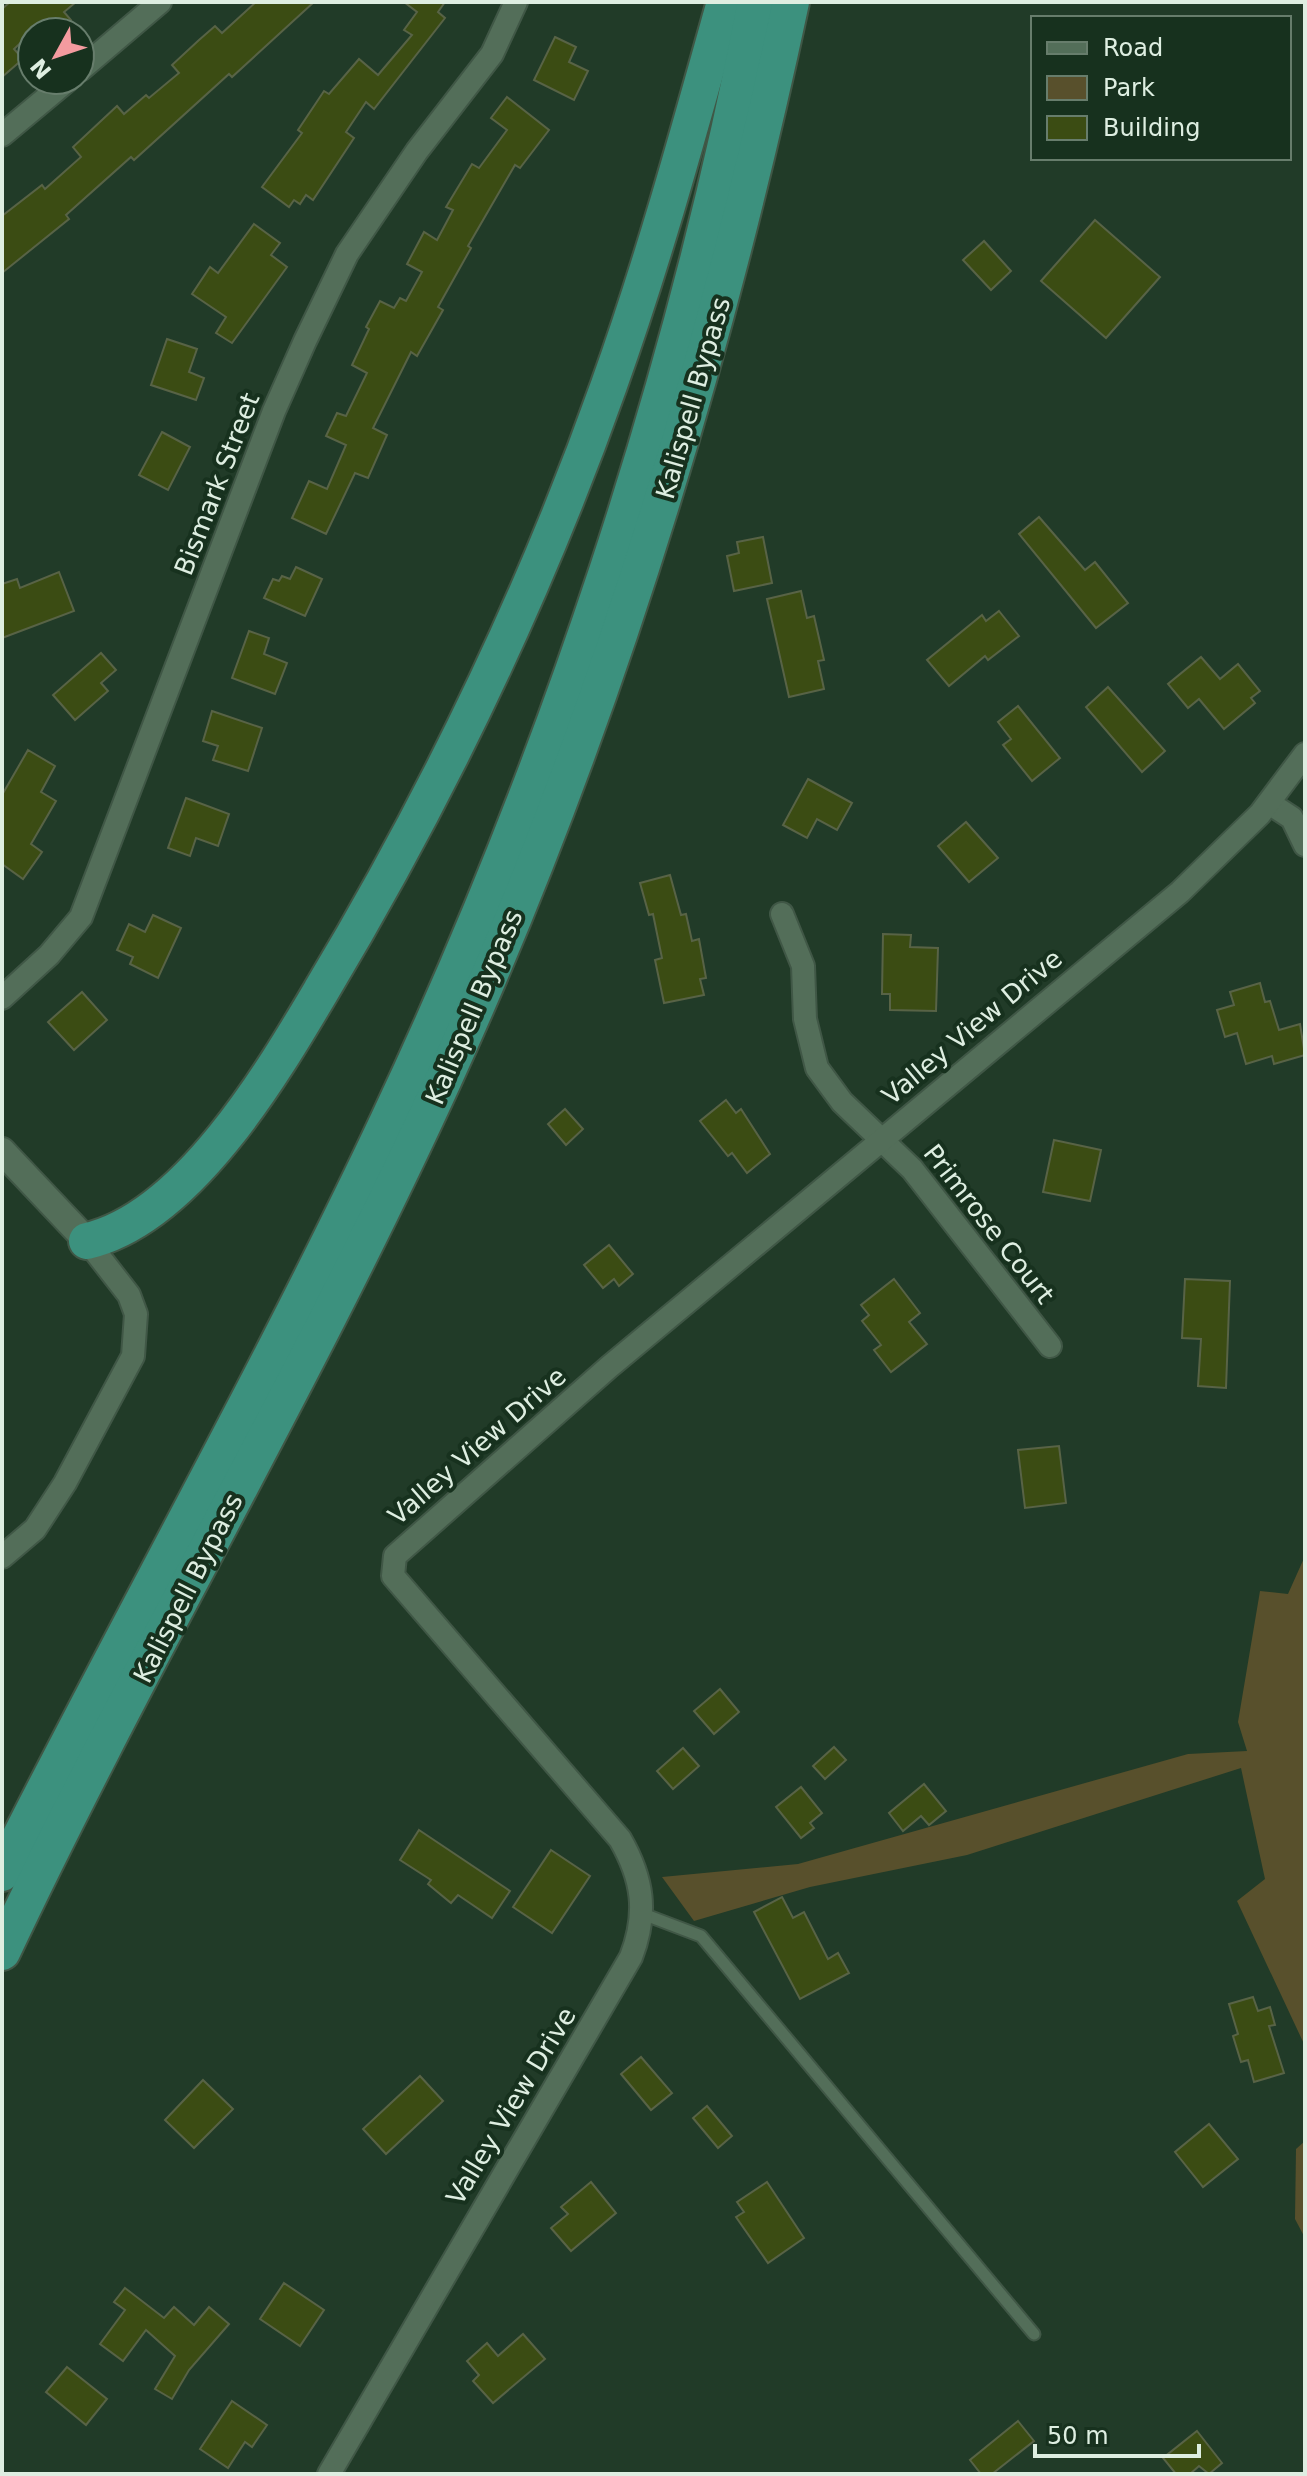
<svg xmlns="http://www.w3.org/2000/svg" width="1307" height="2476" viewBox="0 0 1307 2476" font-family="'DejaVu Sans',sans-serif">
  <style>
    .green { fill: #58502c }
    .building { fill: #3b4c13; stroke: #586346; stroke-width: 2 }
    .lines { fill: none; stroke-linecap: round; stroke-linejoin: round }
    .service-casing { stroke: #405746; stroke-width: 15 }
    .minor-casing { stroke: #405746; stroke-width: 26 }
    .tertiary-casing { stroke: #405746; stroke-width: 30 }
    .trunk-casing { stroke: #405746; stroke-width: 40 }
    .service { stroke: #536e59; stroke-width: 11 }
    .minor { stroke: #536e59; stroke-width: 22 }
    .tertiary { stroke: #536e59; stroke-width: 26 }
    .trunk { stroke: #3c917e; stroke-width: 36 }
    .labels { text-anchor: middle; stroke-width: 8; stroke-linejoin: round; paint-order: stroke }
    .street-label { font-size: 26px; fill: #deeee1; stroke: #17311e }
  </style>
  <rect width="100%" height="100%" fill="#213b28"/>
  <g class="green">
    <polygon points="1305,1556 1305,2046 1237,1901 1265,1879 1241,1768 967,1855 810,1887 694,1921 662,1877 798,1864 1188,1754 1247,1751 1238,1722 1260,1591 1288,1594"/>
    <polygon points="1305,2141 1305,2238 1295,2219 1296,2149"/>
  </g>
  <g class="building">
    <polygon points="10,2 76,2 64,12 71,20 56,32 32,32 14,49 23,59 2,77 2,9"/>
    <polygon points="256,2 314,2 232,77 229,74 134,160 131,157 66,215 69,219 2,273 2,216 42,185 45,189 81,157 73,147 117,106 124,114 146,95 149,98 179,73 172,65 199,40 215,26 222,33"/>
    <polygon points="404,2 445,2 438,12 445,18 374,109 366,102 346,132 354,138 313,200 306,195 300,204 294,200 289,207 262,187 302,133 298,130 324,91 329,94 359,59 378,75 412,35 404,30 417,12"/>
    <polygon points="555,37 576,47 569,62 588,71 574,100 534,80"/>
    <polygon points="507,97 549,130 520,168 515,165 468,246 471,248 438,307 443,310 417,356 411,352 373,428 387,435 368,478 355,473 326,534 292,518 309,481 327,489 346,445 326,436 337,413 346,416 367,373 352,365 369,329 366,327 380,301 394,308 400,298 406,301 422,272 407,264 424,232 437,240 453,210 446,207 472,164 479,168 507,130 491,118"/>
    <polygon points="1095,220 1160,277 1106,338 1041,281"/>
    <polygon points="254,224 280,243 271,255 287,267 232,343 216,333 226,317 192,294 210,267 218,273"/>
    <polygon points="984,241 1011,271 991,290 963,260"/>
    <polygon points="167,339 197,349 189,372 204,378 196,400 151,385"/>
    <polygon points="162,432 190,447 168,490 139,475"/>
    <polygon points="1039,517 1085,570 1095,562 1128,603 1096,628 1019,534"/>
    <polygon points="763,537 772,583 734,591 727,556 739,553 737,542"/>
    <polygon points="296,567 322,579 305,616 264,598 273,579 279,581 282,576 290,579"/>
    <polygon points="59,572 74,611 2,638 2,584 17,579 20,588"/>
    <polygon points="801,591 807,618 814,616 824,660 818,661 824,689 789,697 767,599"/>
    <polygon points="999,611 1019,636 988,660 985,656 949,686 927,660 982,615 986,621"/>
    <polygon points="249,631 269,638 264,654 287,663 275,694 232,678"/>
    <polygon points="101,653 116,670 101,683 108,691 75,720 53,695"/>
    <polygon points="1201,657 1220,679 1238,664 1260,691 1251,698 1255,703 1224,729 1199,699 1188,708 1168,684"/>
    <polygon points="1108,687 1165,751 1142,772 1086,707"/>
    <polygon points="1018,706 1060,758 1032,781 1003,745 1011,739 998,722"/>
    <polygon points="212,711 262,728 248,771 213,760 218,746 203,741"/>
    <polygon points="28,750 55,766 41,792 56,801 31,844 42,852 23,879 2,864 2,795"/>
    <polygon points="808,779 852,803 837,830 817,819 807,838 783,825"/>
    <polygon points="186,798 229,814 218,846 196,838 190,856 168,848"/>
    <polygon points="966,822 998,858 969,882 938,846"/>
    <polygon points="670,875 681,915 686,914 692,941 699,939 706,978 700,979 704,995 664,1003 655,960 662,958 653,914 649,915 640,883"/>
    <polygon points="153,915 181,928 158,978 130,964 133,957 117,950 129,924 145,932"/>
    <polygon points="883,934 911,935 910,947 938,948 936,1011 890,1010 890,994 882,994"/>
    <polygon points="1260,983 1265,1002 1270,1001 1279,1030 1300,1024 1305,1055 1274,1064 1272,1056 1246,1064 1237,1033 1225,1037 1217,1010 1234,1005 1230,992"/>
    <polygon points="82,992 107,1020 74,1050 48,1022"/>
    <polygon points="726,1100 736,1113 741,1109 770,1154 747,1173 732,1153 728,1156 700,1121"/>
    <polygon points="565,1109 583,1129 566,1145 548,1124"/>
    <polygon points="1054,1140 1101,1150 1090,1201 1043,1192"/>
    <polygon points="609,1245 633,1274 619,1286 614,1279 603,1288 584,1265"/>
    <polygon points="894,1279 920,1313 909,1322 927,1344 891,1372 874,1350 881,1345 862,1321 869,1315 861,1305"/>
    <polygon points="1185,1279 1230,1281 1226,1388 1198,1386 1201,1339 1182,1338"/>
    <polygon points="1059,1446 1066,1503 1025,1508 1018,1450"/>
    <polygon points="720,1689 739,1712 714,1734 694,1711"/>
    <polygon points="834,1747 846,1760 825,1779 813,1766"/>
    <polygon points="683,1748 699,1766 673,1789 657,1771"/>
    <polygon points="924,1784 946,1811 929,1825 921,1816 903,1831 889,1813"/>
    <polygon points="801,1787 822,1813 810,1823 814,1828 801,1838 776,1807"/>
    <polygon points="419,1830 510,1891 492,1918 458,1895 451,1903 428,1884 431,1880 400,1860"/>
    <polygon points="551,1850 590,1876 552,1933 513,1907"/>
    <polygon points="782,1897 793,1918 804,1912 828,1959 838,1953 849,1973 800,1999 754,1912"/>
    <polygon points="1253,1997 1258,2011 1270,2007 1275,2025 1269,2026 1284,2073 1254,2082 1248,2060 1241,2062 1233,2036 1238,2034 1229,2004"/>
    <polygon points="641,2057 672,2093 651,2110 621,2074"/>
    <polygon points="420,2076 443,2101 386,2154 363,2129"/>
    <polygon points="203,2080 233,2109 194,2148 165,2120"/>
    <polygon points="707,2106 732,2136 718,2148 693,2118"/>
    <polygon points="1209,2124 1238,2159 1203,2187 1175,2152"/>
    <polygon points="591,2182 616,2213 571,2251 551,2228 568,2214 561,2207"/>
    <polygon points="767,2182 804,2238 768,2263 736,2217 744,2212 737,2202"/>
    <polygon points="284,2283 324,2310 300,2346 260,2319"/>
    <polygon points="125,2288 164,2318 174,2307 194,2325 209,2307 229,2324 189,2370 172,2399 155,2389 175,2356 146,2330 123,2361 100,2344 125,2310 114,2302"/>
    <polygon points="523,2334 545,2359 493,2403 473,2381 479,2375 467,2361 487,2343 498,2356"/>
    <polygon points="67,2367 107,2399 86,2425 46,2392"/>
    <polygon points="232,2401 267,2425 252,2447 245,2442 228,2468 200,2449"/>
    <polygon points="1018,2421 1034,2441 992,2474 981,2474 970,2460"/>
    <polygon points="1197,2431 1222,2463 1209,2474 1199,2466 1190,2474 1176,2474 1163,2458"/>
  </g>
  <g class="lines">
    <g class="service-casing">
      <polyline id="service" points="643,1914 701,1936 1034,2334"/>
    </g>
    <g class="minor-casing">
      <g id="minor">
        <polyline points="80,70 160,2"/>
        <polyline points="2,135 68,80"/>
        <polyline points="1269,803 1292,818 1305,845"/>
        <polyline points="782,914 803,966 805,1019 817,1068 842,1102 912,1169 1050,1346"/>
        <polyline points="2,998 49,955 81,917 274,411 305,341 347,254 417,151 492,54 516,2"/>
        <polyline points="2,1557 35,1529 65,1483 133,1356 136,1314 129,1295 87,1241"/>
        <path d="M329,2474L631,1957C648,1913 643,1879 620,1839L393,1576L395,1556L609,1367L1180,892L1260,814L1305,754"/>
      </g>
    </g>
    <g class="tertiary-casing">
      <polyline id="tertiary" points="2,1151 87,1241"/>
    </g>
    <g class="trunk-casing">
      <g id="trunk">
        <path d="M87,1241C187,1218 272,1074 321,991C436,799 534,597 609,385C654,259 689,131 725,2"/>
        <path d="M2,1873C128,1622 268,1376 388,1121C555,766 681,388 756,2"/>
        <path d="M2,1952C141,1658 308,1377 443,1081C601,735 712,373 791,2"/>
      </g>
    </g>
    <use href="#service" class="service"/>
    <use href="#minor" class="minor"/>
    <use href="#tertiary" class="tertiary"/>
    <use href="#trunk" class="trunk"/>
  </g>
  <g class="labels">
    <g class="street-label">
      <text transform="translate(693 398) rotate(-74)" y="9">Kalispell Bypass</text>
      <text transform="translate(217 484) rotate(-69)" y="9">Bismark Street</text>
      <text transform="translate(474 1007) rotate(-67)" y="9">Kalispell Bypass</text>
      <text transform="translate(972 1027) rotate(-40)" y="9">Valley View Drive</text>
      <text transform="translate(989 1224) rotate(52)" y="9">Primrose Court</text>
      <text transform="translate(477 1446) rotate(-41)" y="9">Valley View Drive</text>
      <text transform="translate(188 1588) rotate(-63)" y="9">Kalispell Bypass</text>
      <text transform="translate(511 2106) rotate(-59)" y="9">Valley View Drive</text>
    </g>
  </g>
  <rect width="1307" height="2476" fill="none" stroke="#deeee1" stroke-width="8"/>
  <rect x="1031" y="16" width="260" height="144" fill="#17311e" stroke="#677d6c" stroke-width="2"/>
  <rect x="1047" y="42" width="40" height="12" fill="#536e59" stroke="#677d6c" stroke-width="2"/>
  <text x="1103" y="56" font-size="24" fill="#deeee1">Road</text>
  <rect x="1047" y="76" width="40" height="24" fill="#58502c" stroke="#677d6c" stroke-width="2"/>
  <text x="1103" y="96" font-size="24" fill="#deeee1">Park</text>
  <rect x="1047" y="116" width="40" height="24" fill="#3b4c13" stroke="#677d6c" stroke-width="2"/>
  <text x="1103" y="136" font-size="24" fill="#deeee1">Building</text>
  <g transform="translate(56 56) rotate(230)"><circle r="38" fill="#17311e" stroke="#677d6c" stroke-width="2"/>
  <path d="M0-6L14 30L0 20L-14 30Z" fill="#f49b9f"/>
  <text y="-12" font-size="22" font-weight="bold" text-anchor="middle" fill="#deeee1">N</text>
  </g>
  <path d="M1035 2444v12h164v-12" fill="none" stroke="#deeee1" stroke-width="4"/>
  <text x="1047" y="2444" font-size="24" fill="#deeee1" stroke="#17311e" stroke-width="6" paint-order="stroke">50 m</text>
</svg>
